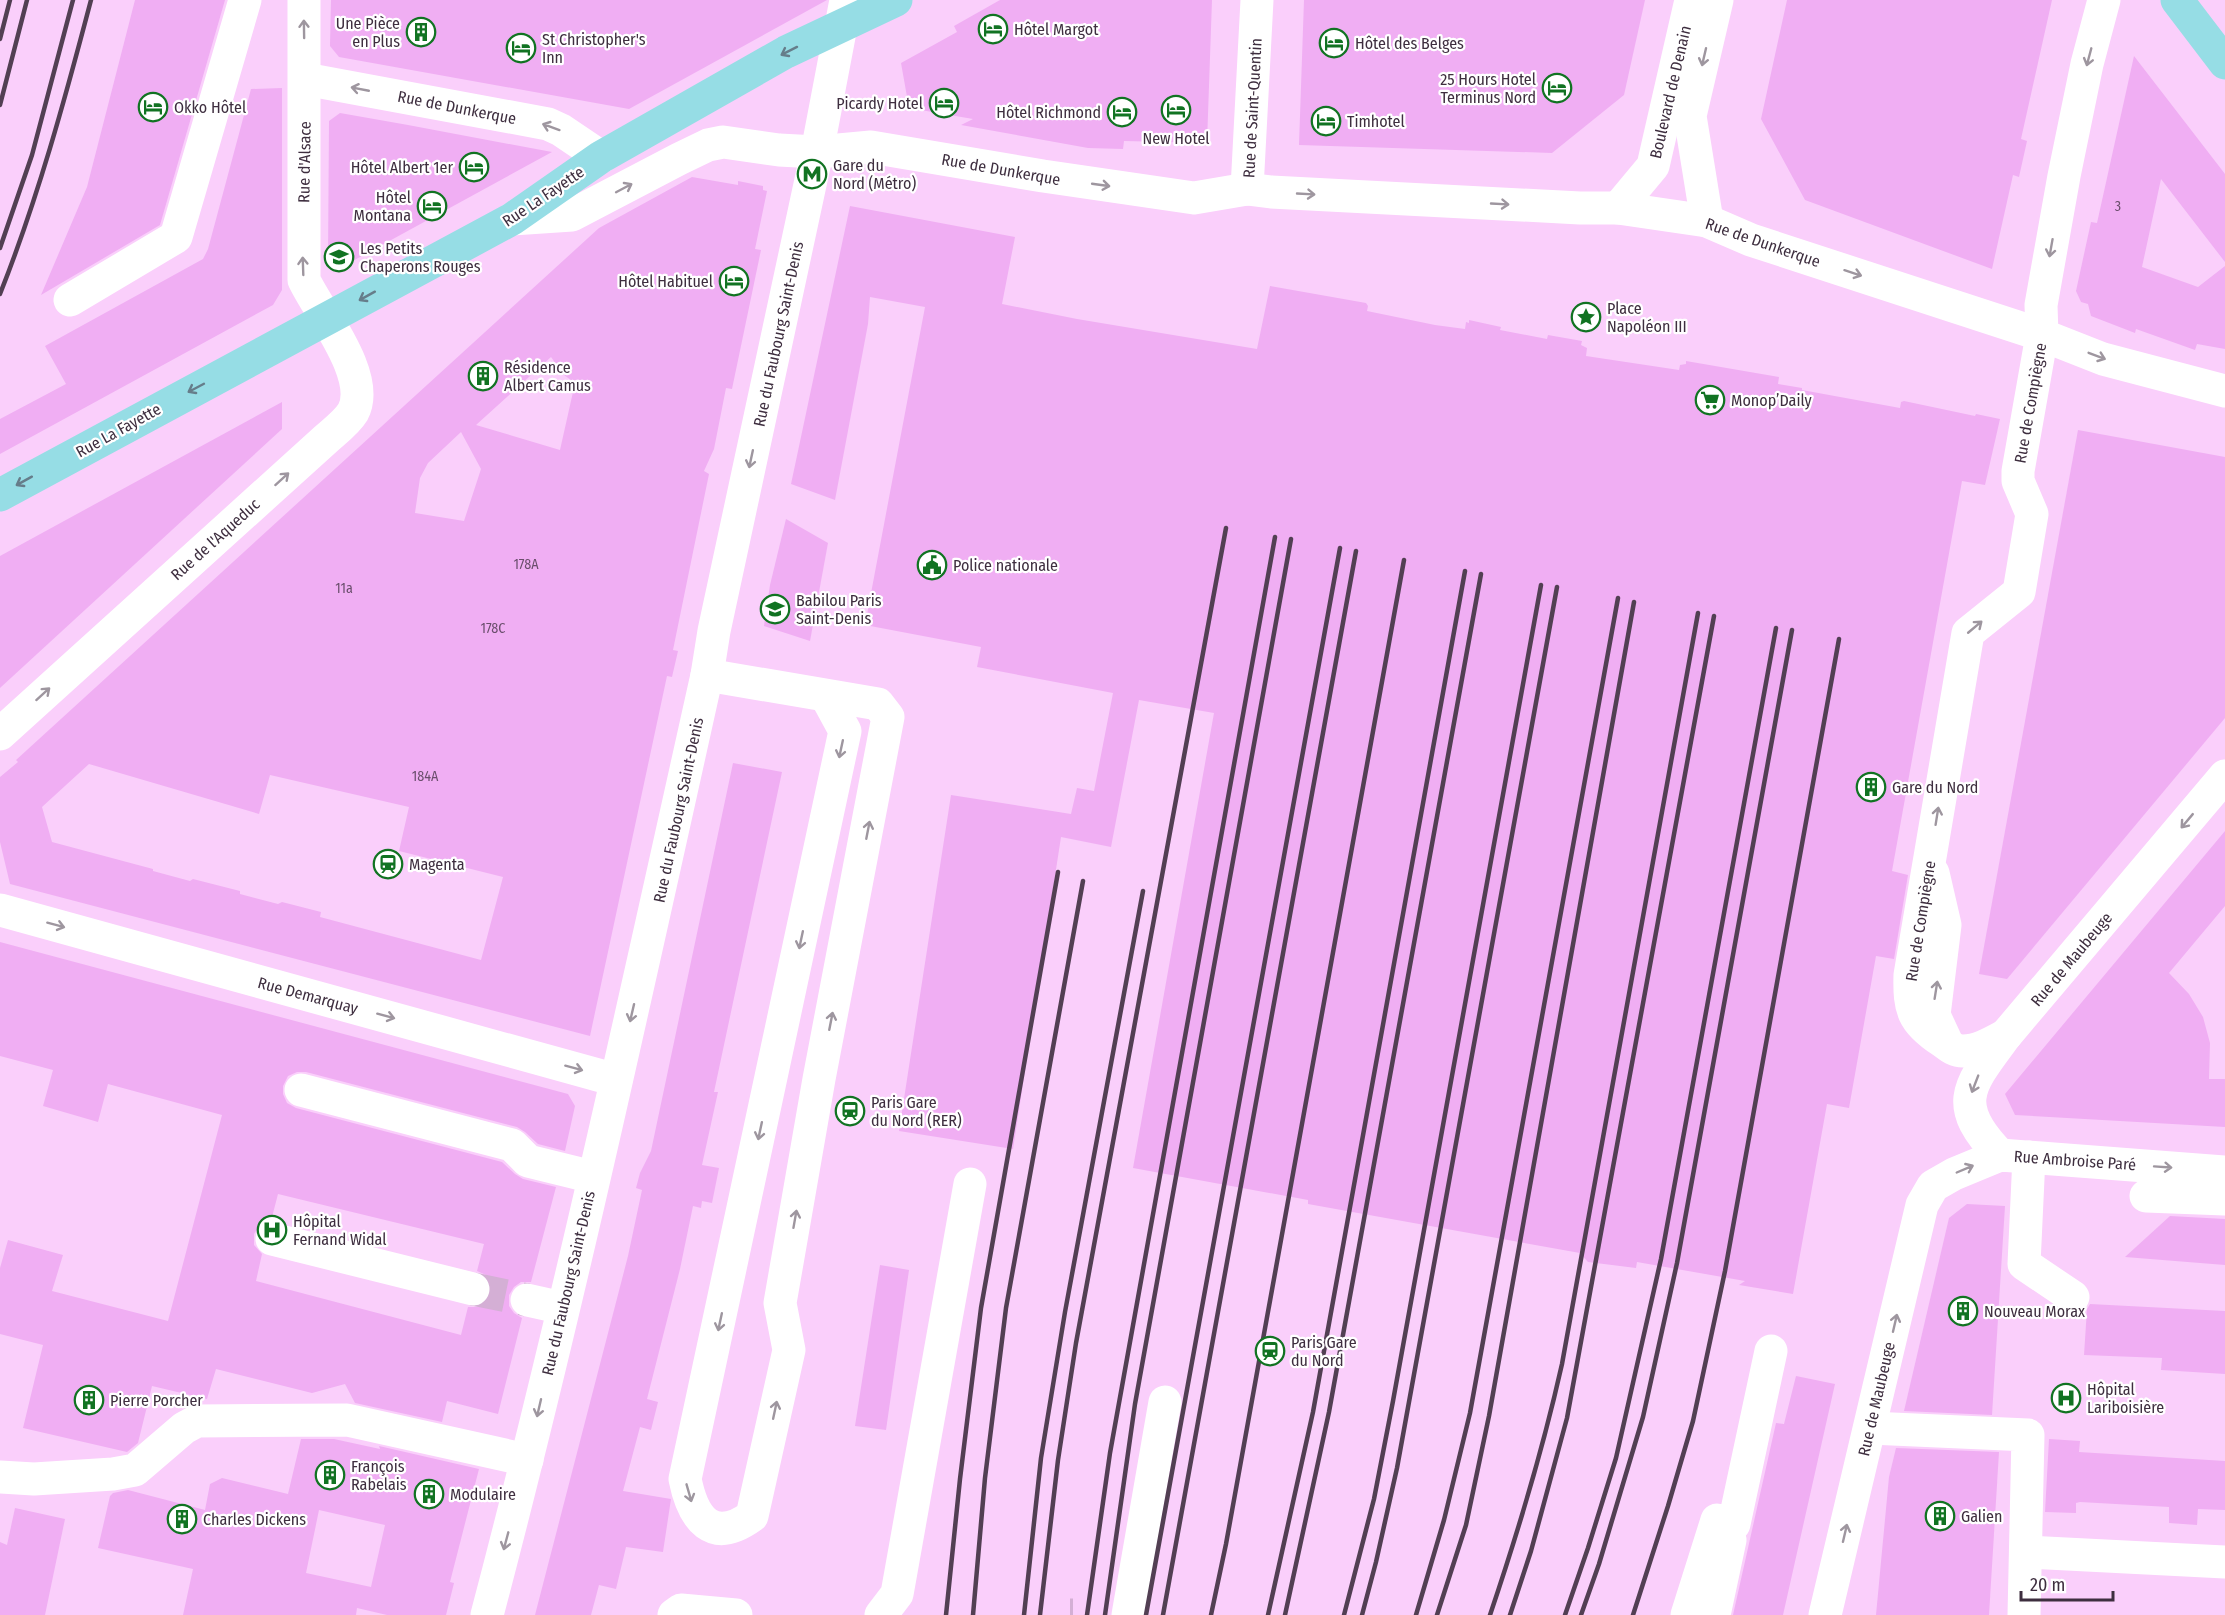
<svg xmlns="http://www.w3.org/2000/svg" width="2225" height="1615" viewBox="0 0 2225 1615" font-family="'Fira Sans Condensed',sans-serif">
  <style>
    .building { fill: #f0aef3; fill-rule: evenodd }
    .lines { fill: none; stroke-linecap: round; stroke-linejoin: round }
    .minor-tunnel { stroke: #d4afd5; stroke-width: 33; stroke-dasharray: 33 16; stroke-linecap: butt }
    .minor { stroke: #fff; stroke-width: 33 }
    .major { stroke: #96dde5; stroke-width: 33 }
    .rail { stroke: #523f53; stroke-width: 4.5 }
    .oneway { stroke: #9e969f }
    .oneway2 { stroke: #667d8a }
    .labels { text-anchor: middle; stroke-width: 4.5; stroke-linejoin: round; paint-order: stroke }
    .number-label { font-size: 14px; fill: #6a4e6c }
    .poi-label { font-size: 16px; fill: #3e2e3f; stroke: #fff; text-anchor: start }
    .street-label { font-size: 16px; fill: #3e2e3f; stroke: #fff }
  </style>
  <rect width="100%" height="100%" fill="#facffb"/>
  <g class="building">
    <polygon points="135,0 225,0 160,225 41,295 87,187"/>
    <polygon points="331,0 827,0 629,109 339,57 330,46"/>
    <polygon points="1000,0 1212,0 1207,143 1124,141 1123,149 1088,148 961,125 973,119 909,108 901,63 957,32 954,26"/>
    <polygon points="1304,0 1645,0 1624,95 1552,153 1299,145"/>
    <polygon points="1787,0 2052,0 2021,139 2027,141 2019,177 2013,175 1992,269 1805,200 1761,119"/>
    <polygon points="2134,56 2225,174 2225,262 2161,179 2142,267 2198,287 2225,266 2225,349 2197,344 2195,350 2136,329 2135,333 2091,316 2088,304 2081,302 2076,291 2091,222 2097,223"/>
    <polygon points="282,88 282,290 273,305 0,454 0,419 66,384 45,346 203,259 208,249 251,89"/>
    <polygon points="340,113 408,125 552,152 340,268 328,261 329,121"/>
    <path d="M692,177L738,185V181L763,186V190L767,191L755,249L761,250L732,389L726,388L714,449L704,471L709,474L673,650L678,651L672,677L667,676L590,1036L10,884L0,842V777L18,762L16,760L599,228ZM551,357L564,375L575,383L560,450L476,425ZM461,432L481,469L464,521L415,513L420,478L428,463ZM89,764L259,814L270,775L409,807L399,851L503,877L481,960L320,917L321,912L282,902L278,904L240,894V891L193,879L190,881L153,871V869L52,842L42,807Z"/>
    <polygon points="850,206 1015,237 1002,304 1077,319 1257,349 1270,286 1366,303 1368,306 1367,311 1435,325 1465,329 1466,322 1469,323 1469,320 1501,327 1500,330 1547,339 1548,335 1582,341 1581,345 1587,348 1586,356 1679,370 1680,365 1686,364 1686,361 1779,377 1778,384 1802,388 1802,390 1900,408 1901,402 1904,401 1975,416 1976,414 2000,419 1985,485 1962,481 1892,871 1908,875 1894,959 1876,956 1849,1108 1827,1104 1793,1294 1739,1285 1745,1281 1637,1262 1636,1268 1588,1262 1580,1253 1308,1204 1308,1200 1133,1168 1214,713 1139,700 1111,847 1061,837 1013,1149 899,1131 951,795 1071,814 1077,788 1094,791 1113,693 977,667 981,647 865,625 925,307 870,297 868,324 835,500 791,484"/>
    <polygon points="282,402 282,429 0,688 0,556"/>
    <polygon points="2078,430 2225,457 2225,718 2007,979 1979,974"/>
    <polygon points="786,519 828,543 810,641 764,626 770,585"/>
    <polygon points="733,763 782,772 714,1092 718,1092 702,1165 719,1168 712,1203 702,1201 701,1208 693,1206 680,1269 647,1399 658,1402 651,1430 640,1427 623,1491 671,1499 663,1552 626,1547 616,1589 599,1585 591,1615 535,1615 628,1256 642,1190 636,1188 640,1173 651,1151"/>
    <polygon points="2225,831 2225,906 2169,973 2189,994 2203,1017 2210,1043 2209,1079 2225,1079 2225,1127 2015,1115 2005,1094"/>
    <path d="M0,942L568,1094L575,1106L565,1151L538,1144L525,1132L517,1127L306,1072H297L288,1076L283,1086V1094L287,1103L296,1108L502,1162L515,1174L523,1179L556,1187L531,1282H521L514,1287L509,1295V1306L514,1313L522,1318L498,1414L447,1401L442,1422L355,1403L345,1384L312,1393L216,1369L207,1399L152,1386L138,1443L127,1452L23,1428L43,1345L0,1334V1268L8,1240L63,1255L52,1291L168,1321L222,1115L108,1084L98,1122L43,1106L53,1070L0,1056ZM278,1194L484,1244L477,1271L486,1275L491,1283V1294L486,1302L479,1307H468L461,1335L256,1281L262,1254L254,1245V1234L259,1226L271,1221Z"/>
    <polygon points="1967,1204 2005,1206 1992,1415 1904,1411 1949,1218"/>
    <polygon points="2170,1216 2225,1219 2225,1265 2125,1257"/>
    <polygon points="880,1265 909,1270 886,1430 855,1426"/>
    <polygon points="2090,1304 2225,1311 2225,1374 2161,1370 2162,1358 2084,1355 2087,1309"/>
    <polygon points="1796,1376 1835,1384 1783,1615 1733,1615 1776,1423 1784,1424"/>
    <path d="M301,1439H334L380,1449L379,1446L479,1469L450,1582L454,1583L446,1615H387L357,1608L356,1615H183L193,1569L98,1548L110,1496L113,1493L128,1490L205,1510L210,1484L222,1478L288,1494ZM319,1510L385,1525L371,1587L306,1573Z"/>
    <polygon points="2049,1439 2080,1441 2079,1452 2225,1461 2225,1510 2198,1509 2197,1525 2169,1523 2169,1507 2080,1502 2076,1503 2076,1513 2045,1512"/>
    <polygon points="1896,1448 1999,1452 1989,1615 1876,1615 1889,1477"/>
    <polygon points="15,1508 65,1519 45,1615 0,1615 0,1542 7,1545"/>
  </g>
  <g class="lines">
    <g class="minor-tunnel">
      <polyline points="473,1289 527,1300"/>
      <polyline points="1070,1615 1073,1615"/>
    </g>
    <g class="minor">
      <polyline points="305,79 548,124 561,130 601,157"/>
      <polyline points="1247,189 1257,0"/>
      <polyline points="1618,208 1653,166 1691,0"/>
      <polyline points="512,219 572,215 679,159 708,145 723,142 779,150 817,152 871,147 1043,176 1194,198 1247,189 1271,192 1580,208 1618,208 1707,221 1751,240 2042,335 2103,359 2225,391"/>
      <polyline points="1707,221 1690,116 1717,0"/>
      <polyline points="70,300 176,237 245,0"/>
      <path d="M707,675L878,704L888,717L819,1079L780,1303L789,1350L752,1516C712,1545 693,1519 685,1479L845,731L826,696"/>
      <path d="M0,734L326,439C335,431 347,422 353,412C372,376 319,312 304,280V0"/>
      <polyline points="1933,873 1945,925 1934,1015 1946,1041"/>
      <polyline points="0,910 616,1080"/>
      <path d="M2006,1035C1993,1042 1978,1051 1963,1051C1954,1051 1949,1046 1942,1041C1913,1022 1909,1010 1910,975L1968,633L2019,592L2032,514L2018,481V471L2042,335L2041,305L2064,176L2087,64L2104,0"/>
      <polyline points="301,1090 512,1145 528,1161 593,1177"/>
      <path d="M2000,1155C1950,1104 1969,1085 2006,1035L2225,776"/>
      <polyline points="2029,1157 2024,1264 2073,1297"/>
      <polyline points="2146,1196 2225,1199"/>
      <polyline points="272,1239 473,1289"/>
      <polyline points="527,1300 563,1308"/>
      <polyline points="1870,1428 2028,1435 2024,1615"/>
      <polyline points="0,1477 34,1479 113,1474 135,1470 184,1428 197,1421 347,1420 527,1460"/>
      <polyline points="2026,1552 2225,1562"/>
      <path d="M487,1615C569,1304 637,989 707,675L714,631L817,152L846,0"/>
      <polyline points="674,1615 681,1610 736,1615"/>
      <polyline points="881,1615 897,1594 970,1184"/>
      <polyline points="1128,1615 1165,1402"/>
      <polyline points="1687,1615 1717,1520 1734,1524 1771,1351"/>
      <polyline points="1714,1615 1730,1540"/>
      <polyline points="1825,1615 1922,1205 1933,1186 1954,1174 2000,1155 2225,1172"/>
    </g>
    <g class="major">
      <polyline points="2177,0 2225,63"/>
      <polyline points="0,495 512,219 601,157 786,52 896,0"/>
    </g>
    <g class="rail">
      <polyline points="0,39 10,0"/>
      <polyline points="0,105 27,0"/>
      <polyline points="0,248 32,155 73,0"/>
      <path d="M0,294C38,198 65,99 91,0"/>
      <polyline points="946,1615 960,1479 981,1308 1058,872"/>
      <polyline points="973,1615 985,1478 1006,1308 1083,881"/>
      <polyline points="1024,1615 1041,1458 1065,1312 1143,891"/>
      <polyline points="1040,1615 1058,1460 1076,1343 1226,528"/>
      <polyline points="1087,1615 1110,1453 1275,537"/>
      <polyline points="1105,1615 1135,1404 1291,539"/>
      <polyline points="1146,1615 1340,548"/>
      <polyline points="1163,1615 1356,551"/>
      <polyline points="1211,1615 1226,1544 1404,560"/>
      <polyline points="1268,1615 1313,1412 1465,571"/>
      <polyline points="1285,1615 1329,1412 1481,574"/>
      <polyline points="1344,1615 1374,1499 1393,1401 1541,585"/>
      <polyline points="1362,1615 1376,1562 1397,1468 1557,587"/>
      <polyline points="1416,1615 1444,1520 1470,1413 1618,598"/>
      <polyline points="1437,1615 1466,1525 1489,1416 1634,602"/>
      <path d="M1490,1615C1518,1532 1543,1449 1562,1364L1698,613"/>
      <polyline points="1510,1615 1531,1551 1567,1418 1714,616"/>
      <polyline points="1565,1615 1588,1548 1616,1458 1661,1259 1776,628"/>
      <polyline points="1581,1615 1599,1564 1643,1417 1677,1263 1792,630"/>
      <polyline points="1633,1615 1668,1506 1693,1421 1725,1271 1839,639"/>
    </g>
  </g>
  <defs><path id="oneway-shaft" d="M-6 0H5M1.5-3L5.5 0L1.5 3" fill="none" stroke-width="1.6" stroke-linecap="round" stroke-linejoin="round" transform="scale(1.5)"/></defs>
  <g class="oneway">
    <use href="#oneway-shaft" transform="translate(304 29) rotate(-91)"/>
    <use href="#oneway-shaft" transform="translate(1704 57) rotate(103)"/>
    <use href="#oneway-shaft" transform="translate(2089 57) rotate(105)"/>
    <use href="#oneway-shaft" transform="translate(360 89) rotate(-169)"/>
    <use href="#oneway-shaft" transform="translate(551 127) rotate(-160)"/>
    <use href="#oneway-shaft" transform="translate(1101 185) rotate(8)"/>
    <use href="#oneway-shaft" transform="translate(624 188) rotate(-28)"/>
    <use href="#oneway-shaft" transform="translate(1306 194) rotate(3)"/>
    <use href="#oneway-shaft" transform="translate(1500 204) rotate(3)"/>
    <use href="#oneway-shaft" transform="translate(2051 248) rotate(100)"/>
    <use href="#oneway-shaft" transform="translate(303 266) rotate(-92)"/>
    <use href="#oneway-shaft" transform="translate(1853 273) rotate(18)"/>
    <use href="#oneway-shaft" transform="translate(2097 356) rotate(21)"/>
    <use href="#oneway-shaft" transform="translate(751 459) rotate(102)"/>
    <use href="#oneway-shaft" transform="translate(282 479) rotate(-42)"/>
    <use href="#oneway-shaft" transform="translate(1975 627) rotate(-40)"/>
    <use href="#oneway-shaft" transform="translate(43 694) rotate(-42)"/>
    <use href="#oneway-shaft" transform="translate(841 749) rotate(102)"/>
    <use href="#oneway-shaft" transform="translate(1937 816) rotate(-81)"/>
    <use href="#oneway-shaft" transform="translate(2187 821) rotate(130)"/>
    <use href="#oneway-shaft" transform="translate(868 830) rotate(-79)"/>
    <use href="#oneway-shaft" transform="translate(56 925) rotate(15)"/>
    <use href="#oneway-shaft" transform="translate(801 940) rotate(102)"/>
    <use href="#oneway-shaft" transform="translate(1936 990) rotate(-81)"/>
    <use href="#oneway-shaft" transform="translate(632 1013) rotate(103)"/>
    <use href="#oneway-shaft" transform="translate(386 1016) rotate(15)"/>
    <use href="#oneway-shaft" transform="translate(831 1021) rotate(-79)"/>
    <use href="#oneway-shaft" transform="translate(574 1068) rotate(15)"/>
    <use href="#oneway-shaft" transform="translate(1975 1084) rotate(111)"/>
    <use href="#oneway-shaft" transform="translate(760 1131) rotate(102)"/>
    <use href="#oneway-shaft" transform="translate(2163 1167) rotate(4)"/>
    <use href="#oneway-shaft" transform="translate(1965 1169) rotate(-23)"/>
    <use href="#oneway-shaft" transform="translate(795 1219) rotate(-80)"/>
    <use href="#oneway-shaft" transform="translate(720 1322) rotate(102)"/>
    <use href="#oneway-shaft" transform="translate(1895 1323) rotate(-77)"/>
    <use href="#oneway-shaft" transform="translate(539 1408) rotate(103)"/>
    <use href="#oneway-shaft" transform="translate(775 1410) rotate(-78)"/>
    <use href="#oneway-shaft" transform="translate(689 1493) rotate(74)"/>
    <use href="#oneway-shaft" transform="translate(1845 1533) rotate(-77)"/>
    <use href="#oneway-shaft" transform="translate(506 1541) rotate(105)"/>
  </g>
  <g class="oneway2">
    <use href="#oneway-shaft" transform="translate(789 51) rotate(153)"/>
    <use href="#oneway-shaft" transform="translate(367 296) rotate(151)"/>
    <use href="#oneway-shaft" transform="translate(196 388) rotate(152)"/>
    <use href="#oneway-shaft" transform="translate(24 481) rotate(151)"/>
  </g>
  <defs>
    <g id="hotel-ring" transform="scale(1.5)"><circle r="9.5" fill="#fff" stroke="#117322" stroke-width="1.5"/><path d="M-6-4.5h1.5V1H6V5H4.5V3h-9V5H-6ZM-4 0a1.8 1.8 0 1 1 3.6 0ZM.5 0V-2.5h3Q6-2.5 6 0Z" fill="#117322"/></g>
    <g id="building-ring" transform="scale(1.5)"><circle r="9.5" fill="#fff" stroke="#117322" stroke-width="1.5"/><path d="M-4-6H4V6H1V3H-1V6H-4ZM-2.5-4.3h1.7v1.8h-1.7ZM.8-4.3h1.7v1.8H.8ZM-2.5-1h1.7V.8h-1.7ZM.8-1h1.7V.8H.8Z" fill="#117322"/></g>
    <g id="metro-ring" transform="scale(1.5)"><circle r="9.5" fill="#fff" stroke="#117322" stroke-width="1.5"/><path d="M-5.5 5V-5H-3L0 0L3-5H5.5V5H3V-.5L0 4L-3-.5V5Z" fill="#117322"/></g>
    <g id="school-ring" transform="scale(1.5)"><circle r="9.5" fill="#fff" stroke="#117322" stroke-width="1.5"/><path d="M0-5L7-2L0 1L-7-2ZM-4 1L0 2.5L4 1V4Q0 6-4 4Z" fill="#117322"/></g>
    <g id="sight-ring" transform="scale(1.5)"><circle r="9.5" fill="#fff" stroke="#117322" stroke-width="1.5"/><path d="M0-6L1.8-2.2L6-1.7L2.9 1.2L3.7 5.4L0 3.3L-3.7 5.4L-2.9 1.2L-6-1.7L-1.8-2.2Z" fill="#117322"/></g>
    <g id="supermarket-ring" transform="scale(1.5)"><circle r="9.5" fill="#fff" stroke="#117322" stroke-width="1.5"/><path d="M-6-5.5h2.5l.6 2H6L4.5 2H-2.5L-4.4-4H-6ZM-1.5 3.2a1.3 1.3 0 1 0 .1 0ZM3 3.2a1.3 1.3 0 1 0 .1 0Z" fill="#117322"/></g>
    <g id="civic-ring" transform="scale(1.5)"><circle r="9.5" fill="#fff" stroke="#117322" stroke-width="1.5"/><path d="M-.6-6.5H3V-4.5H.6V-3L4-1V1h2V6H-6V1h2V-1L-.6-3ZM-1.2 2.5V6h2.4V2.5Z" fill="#117322"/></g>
    <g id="station-ring" transform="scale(1.5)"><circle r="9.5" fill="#fff" stroke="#117322" stroke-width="1.5"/><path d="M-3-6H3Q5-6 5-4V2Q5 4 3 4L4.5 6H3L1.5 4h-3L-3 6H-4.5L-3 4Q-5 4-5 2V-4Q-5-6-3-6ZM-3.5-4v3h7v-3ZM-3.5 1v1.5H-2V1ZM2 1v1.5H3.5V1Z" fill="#117322"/></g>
    <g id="hospital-ring" transform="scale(1.5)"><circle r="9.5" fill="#fff" stroke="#117322" stroke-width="1.5"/><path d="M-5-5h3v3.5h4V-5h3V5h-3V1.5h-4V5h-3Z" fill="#117322"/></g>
  </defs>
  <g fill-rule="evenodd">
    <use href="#hotel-ring" x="993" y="29"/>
    <use href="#building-ring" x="421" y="32"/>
    <use href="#hotel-ring" x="1334" y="43"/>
    <use href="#hotel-ring" x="521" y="48"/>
    <use href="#hotel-ring" x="1557" y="88"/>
    <use href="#hotel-ring" x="944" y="103"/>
    <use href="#hotel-ring" x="153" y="107"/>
    <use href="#hotel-ring" x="1176" y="110"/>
    <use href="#hotel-ring" x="1122" y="112"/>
    <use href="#hotel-ring" x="1326" y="121"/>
    <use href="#hotel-ring" x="474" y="167"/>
    <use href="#metro-ring" x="812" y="174"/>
    <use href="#hotel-ring" x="432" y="206"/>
    <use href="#school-ring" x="339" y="257"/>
    <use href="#hotel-ring" x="734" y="281"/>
    <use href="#sight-ring" x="1586" y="317"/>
    <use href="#building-ring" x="483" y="376"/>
    <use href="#supermarket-ring" x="1710" y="400"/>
    <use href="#civic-ring" x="932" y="565"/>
    <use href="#school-ring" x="775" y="609"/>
    <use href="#building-ring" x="1871" y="787"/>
    <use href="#station-ring" x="388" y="864"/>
    <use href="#station-ring" x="850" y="1111"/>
    <use href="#hospital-ring" x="272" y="1230"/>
    <use href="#building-ring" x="1963" y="1311"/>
    <use href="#station-ring" x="1270" y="1351"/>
    <use href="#hospital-ring" x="2066" y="1398"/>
    <use href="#building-ring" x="89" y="1400"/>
    <use href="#building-ring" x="330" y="1475"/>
    <use href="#building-ring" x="429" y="1494"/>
    <use href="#building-ring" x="1940" y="1516"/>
    <use href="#building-ring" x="182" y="1519"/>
  </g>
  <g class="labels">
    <g class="number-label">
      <text x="2118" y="211">3</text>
      <text x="526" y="569">178A</text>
      <text x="344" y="593">11a</text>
      <text x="493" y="633">178C</text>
      <text x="425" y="781">184A</text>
    </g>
    <g class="poi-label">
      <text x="400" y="29" text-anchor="end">Une Pièce<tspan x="400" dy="18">en Plus</tspan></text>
      <text x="1014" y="35">Hôtel Margot</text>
      <text x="542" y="45">St Christopher's<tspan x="542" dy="18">Inn</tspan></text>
      <text x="1355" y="49">Hôtel des Belges</text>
      <text x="1536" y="85" text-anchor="end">25 Hours Hotel<tspan x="1536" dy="18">Terminus Nord</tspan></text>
      <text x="923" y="109" text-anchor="end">Picardy Hotel</text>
      <text x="174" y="113">Okko Hôtel</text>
      <text x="1101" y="118" text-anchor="end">Hôtel Richmond</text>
      <text x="1347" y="127">Timhotel</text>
      <text x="1176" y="144" text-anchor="middle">New Hotel</text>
      <text x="833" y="171">Gare du<tspan x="833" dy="18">Nord (Métro)</tspan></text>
      <text x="453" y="173" text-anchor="end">Hôtel Albert 1er</text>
      <text x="411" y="203" text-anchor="end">Hôtel<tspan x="411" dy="18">Montana</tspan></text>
      <text x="360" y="254">Les Petits<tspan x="360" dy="18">Chaperons Rouges</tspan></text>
      <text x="713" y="287" text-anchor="end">Hôtel Habituel</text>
      <text x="1607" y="314">Place<tspan x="1607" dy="18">Napoléon III</tspan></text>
      <text x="504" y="373">Résidence<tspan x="504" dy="18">Albert Camus</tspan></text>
      <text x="1731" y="406">Monop’Daily</text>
      <text x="953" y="571">Police nationale</text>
      <text x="796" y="606">Babilou Paris<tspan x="796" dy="18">Saint-Denis</tspan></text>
      <text x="1892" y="793">Gare du Nord</text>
      <text x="409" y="870">Magenta</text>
      <text x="871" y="1108">Paris Gare<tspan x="871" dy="18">du Nord (RER)</tspan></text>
      <text x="293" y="1227">Hôpital<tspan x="293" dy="18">Fernand Widal</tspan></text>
      <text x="1984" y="1317">Nouveau Morax</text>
      <text x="1291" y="1348">Paris Gare<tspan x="1291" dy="18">du Nord</tspan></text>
      <text x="2087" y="1395">Hôpital<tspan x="2087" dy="18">Lariboisière</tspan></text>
      <text x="110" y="1406">Pierre Porcher</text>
      <text x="351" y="1472">François<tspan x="351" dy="18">Rabelais</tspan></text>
      <text x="450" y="1500">Modulaire</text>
      <text x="1961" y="1522">Galien</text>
      <text x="203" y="1525">Charles Dickens</text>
    </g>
    <g class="street-label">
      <text transform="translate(1670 92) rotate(-77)" y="6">Boulevard de Denain</text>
      <text transform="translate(457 107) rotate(11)" y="6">Rue de Dunkerque</text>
      <text transform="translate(1252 108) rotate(-87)" y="6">Rue de Saint-Quentin</text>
      <text transform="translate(304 162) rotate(-89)" y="6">Rue d'Alsace</text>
      <text transform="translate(1001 169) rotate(10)" y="6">Rue de Dunkerque</text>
      <text transform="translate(543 196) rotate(-34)" y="6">Rue La Fayette</text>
      <text transform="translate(1763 242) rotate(19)" y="6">Rue de Dunkerque</text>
      <text transform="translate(778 334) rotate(-78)" y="6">Rue du Faubourg Saint-Denis</text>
      <text transform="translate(2030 403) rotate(-80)" y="6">Rue de Compiègne</text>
      <text transform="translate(118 430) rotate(-29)" y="6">Rue La Fayette</text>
      <text transform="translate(215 539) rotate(-42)" y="6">Rue de l'Aqueduc</text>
      <text transform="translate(678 810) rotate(-78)" y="6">Rue du Faubourg Saint-Denis</text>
      <text transform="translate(1920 921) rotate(-81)" y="6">Rue de Compiègne</text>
      <text transform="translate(2071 959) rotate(-50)" y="6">Rue de Maubeuge</text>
      <text transform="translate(308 995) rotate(15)" y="6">Rue Demarquay</text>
      <text transform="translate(2075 1160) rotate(4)" y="6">Rue Ambroise Paré</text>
      <text transform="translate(568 1283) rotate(-77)" y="6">Rue du Faubourg Saint-Denis</text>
      <text transform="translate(1876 1399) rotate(-77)" y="6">Rue de Maubeuge</text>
    </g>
  </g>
  <path d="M2021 1591v9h92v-9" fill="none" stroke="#3e2e3f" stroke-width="3"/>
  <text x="2030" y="1591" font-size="18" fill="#3e2e3f" stroke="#ffffff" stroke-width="4.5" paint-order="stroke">20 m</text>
</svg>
